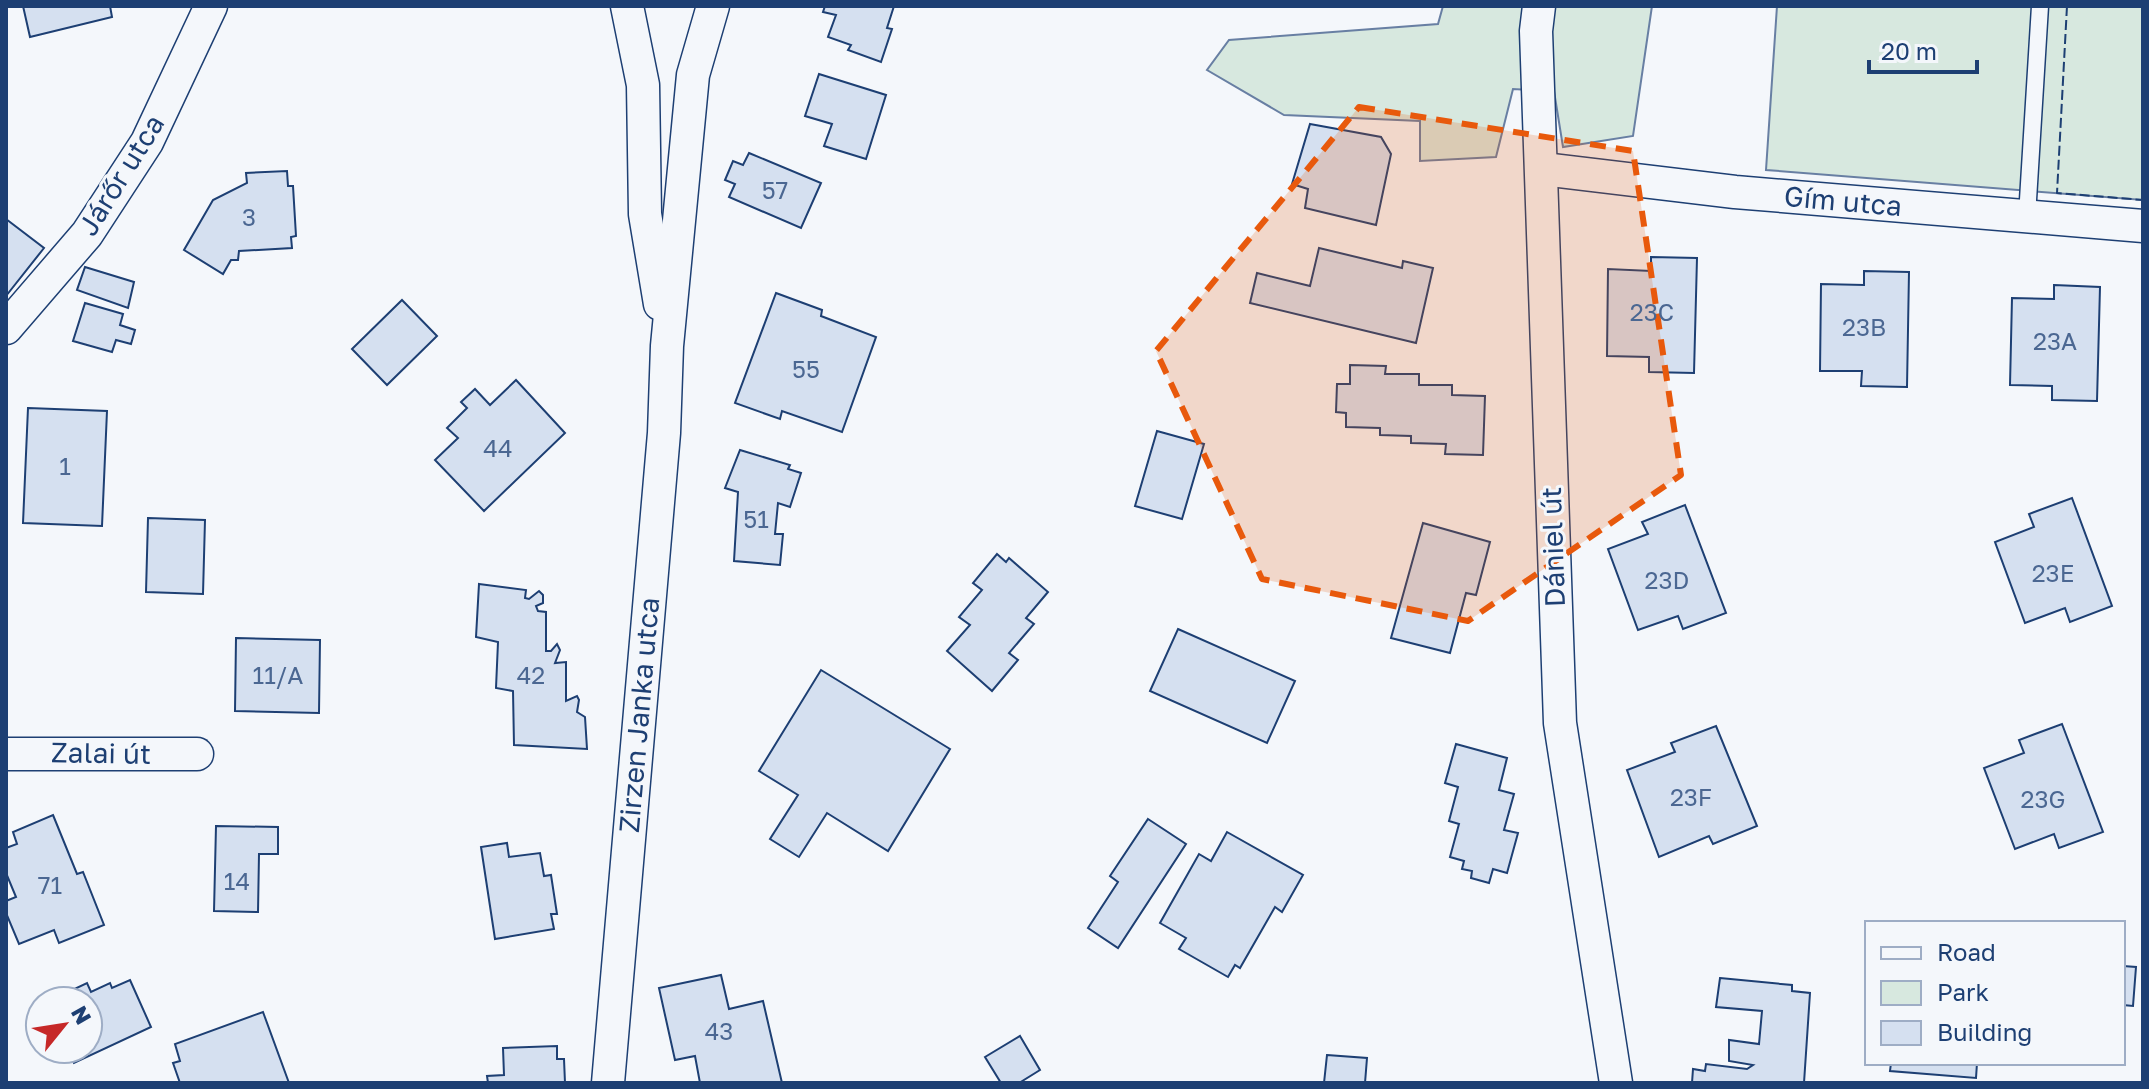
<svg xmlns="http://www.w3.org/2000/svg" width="2149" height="1089" viewBox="0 0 2149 1089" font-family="'Golos Text',sans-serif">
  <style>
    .green { fill: #d7e8df; stroke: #687fa3; stroke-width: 2 }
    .building { fill: #d5e0f0; stroke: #1d3f73; stroke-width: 2 }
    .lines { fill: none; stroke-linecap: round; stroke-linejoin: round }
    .lane-casing { stroke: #1d3f73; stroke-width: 19 }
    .street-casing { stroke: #1d3f73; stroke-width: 35 }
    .lane { stroke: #f4f7fb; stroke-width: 16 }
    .street { stroke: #f4f7fb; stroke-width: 32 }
    .fence { stroke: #1d3f73; stroke-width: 2; stroke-dasharray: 10 4; stroke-linecap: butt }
    .marked { fill: #e8590c; fill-opacity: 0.2; stroke: #e8590c; stroke-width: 6; stroke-dasharray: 16 10; stroke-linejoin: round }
    .labels { text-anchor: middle; stroke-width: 6; stroke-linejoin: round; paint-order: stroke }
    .number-label { font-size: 24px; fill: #4b6792 }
    .street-label { font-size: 28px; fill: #1d3f73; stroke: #f4f7fb }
  </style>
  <rect width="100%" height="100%" fill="#f4f7fb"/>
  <g class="green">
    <polygon points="1443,6 1652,6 1633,136 1563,147 1554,91 1513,89 1496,157 1420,161 1420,121 1284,115 1207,70 1229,40 1438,24"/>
    <polygon points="1777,6 2143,6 2143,200 1766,170"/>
  </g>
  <g class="building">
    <polygon points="23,6 110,6 112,17 30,37"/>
    <polygon points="825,6 894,6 887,28 892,29 881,62 848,50 851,45 828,37 836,15 823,12"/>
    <polygon points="819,74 886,95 866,159 824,146 832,124 805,116"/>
    <polygon points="1310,124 1381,137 1391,154 1376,225 1305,208 1308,189 1292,184"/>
    <polygon points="749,153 821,183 801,228 729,197 735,184 725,180 733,161 743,165"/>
    <polygon points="287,171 288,186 293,186 296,236 291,237 292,248 239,251 238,260 231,260 223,274 184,250 213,200 247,183 246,173"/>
    <polygon points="6,219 44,248 6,296"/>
    <polygon points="1319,248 1402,268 1403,261 1433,268 1416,343 1250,303 1257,273 1310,286"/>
    <polygon points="1651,257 1697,258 1694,373 1649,372 1649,357 1607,356 1608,269 1651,271"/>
    <polygon points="85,267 134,282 128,308 77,290"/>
    <polygon points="1864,271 1909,272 1907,387 1861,386 1862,371 1820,371 1821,284 1864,285"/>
    <polygon points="2054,285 2100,287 2097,401 2052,400 2052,386 2010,385 2012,298 2054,299"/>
    <polygon points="776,293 822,310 821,316 876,337 842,432 782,411 780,419 735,403"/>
    <polygon points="402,300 437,336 387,385 352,349"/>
    <polygon points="85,303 123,314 120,325 135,330 131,344 116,340 112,352 73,341"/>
    <polygon points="1350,365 1386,366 1385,374 1419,374 1419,385 1452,385 1452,395 1485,396 1483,455 1445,454 1446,444 1411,443 1411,436 1380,435 1380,428 1346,427 1346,413 1336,412 1337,384 1350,384"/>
    <polygon points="516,380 565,433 484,511 435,460 458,438 447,428 467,408 461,402 475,389 490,405"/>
    <polygon points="28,408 107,411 102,526 23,523"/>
    <polygon points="1157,431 1204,444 1182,519 1135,506"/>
    <polygon points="740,450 790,465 788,469 801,473 790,507 778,503 775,534 783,534 780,565 734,561 738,492 725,488"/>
    <polygon points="2072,498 2112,606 2070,622 2065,608 2025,623 1995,542 2034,527 2029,514"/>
    <polygon points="1685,505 1726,613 1683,629 1678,616 1638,630 1608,549 1648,534 1642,522"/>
    <polygon points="148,518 205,520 203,594 146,592"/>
    <polygon points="1423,523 1490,542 1476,595 1466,593 1450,653 1391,638"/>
    <polygon points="997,554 1006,562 1009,558 1048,592 1026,618 1034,624 1009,653 1018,660 992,691 947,651 970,625 959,617 982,590 973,583"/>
    <polygon points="479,584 526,590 525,598 529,599 539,591 543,595 543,603 536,606 538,611 546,612 546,651 551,651 557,644 560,650 555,663 566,662 566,701 577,696 579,700 577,712 585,717 587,749 514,745 513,691 496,688 498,642 476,637"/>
    <polygon points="1178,629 1295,681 1267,743 1150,691"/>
    <polygon points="236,638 320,640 319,713 235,711"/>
    <polygon points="821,670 950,749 888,851 827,813 799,857 770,839 798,795 759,771"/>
    <polygon points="2062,724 2103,832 2059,848 2054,834 2015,849 1984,768 2024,753 2019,740"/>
    <polygon points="1716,726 1757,826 1713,844 1709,836 1659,857 1627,770 1675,752 1671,743"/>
    <polygon points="1456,744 1507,758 1499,790 1514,794 1504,830 1518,833 1507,873 1493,869 1489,883 1471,878 1472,871 1462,869 1464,861 1450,857 1459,824 1449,821 1458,787 1445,783"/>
    <polygon points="53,815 77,874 83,872 104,925 59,943 54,930 19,944 6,913 6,901 16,897 6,873 6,848 17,844 13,832"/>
    <polygon points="1148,819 1186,844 1118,948 1088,928 1118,882 1110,876"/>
    <polygon points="216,826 278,827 278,854 259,854 258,912 214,911"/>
    <polygon points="1227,832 1303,875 1282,912 1275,907 1240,968 1235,965 1228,977 1179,949 1186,938 1160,923 1199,854 1211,861"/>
    <polygon points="507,843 509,857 540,853 544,876 551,875 557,914 551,914 554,929 495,939 481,847"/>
    <polygon points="2123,966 2136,967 2133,1006 2123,1005"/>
    <polygon points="721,975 729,1009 763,1001 782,1083 700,1083 695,1056 675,1060 659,988"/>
    <polygon points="1720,978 1792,985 1792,991 1810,993 1804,1083 1692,1083 1693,1069 1705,1071 1706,1064 1747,1069 1753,1065 1729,1061 1729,1040 1759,1044 1762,1011 1716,1007"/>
    <polygon points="130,980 151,1027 74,1063 68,1049 88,1049 88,1001 49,1001 87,983 91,992 110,983 112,988"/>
    <polygon points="263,1012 289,1083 180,1083 173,1063 180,1061 175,1044"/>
    <polygon points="1020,1036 1040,1070 1019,1083 1001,1083 985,1057"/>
    <polygon points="557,1046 557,1059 564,1059 565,1083 488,1083 487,1076 504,1075 503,1048"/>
    <polygon points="1327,1055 1367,1058 1365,1083 1324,1083"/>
    <polygon points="1891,1063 1977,1063 1976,1078 1890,1071"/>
  </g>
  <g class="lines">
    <g class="lane-casing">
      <polyline id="lane" points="2027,216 2040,6"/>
    </g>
    <g class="street-casing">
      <g id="street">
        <polyline points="627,6 643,85 645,214 660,304"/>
        <polyline points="1539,6 1536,31 1560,723 1616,1083"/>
        <polyline points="1543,169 1735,192 2143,226"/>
        <polyline points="6,328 87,234 147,142 211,6"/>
        <polyline points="6,754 197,754"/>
        <polyline points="608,1083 664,433 667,346 693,75 713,6"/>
      </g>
    </g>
    <use href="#lane" class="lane"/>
    <use href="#street" class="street"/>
    <polyline class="fence" points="2067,6 2057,193 2143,200"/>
  </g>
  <path class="marked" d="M1359,107L1633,151L1681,475L1468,621L1262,579L1156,351Z"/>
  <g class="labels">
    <g class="number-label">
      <text x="775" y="199">57</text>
      <text x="249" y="226">3</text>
      <text x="1652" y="321">23C</text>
      <text x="1864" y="336">23B</text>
      <text x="2055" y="350">23A</text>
      <text x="806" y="378">55</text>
      <text x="498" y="457">44</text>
      <text x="65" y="475">1</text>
      <text x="756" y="528">51</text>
      <text x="2053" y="582">23E</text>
      <text x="1667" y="589">23D</text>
      <text x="278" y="684">11/A</text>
      <text x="531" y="684">42</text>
      <text x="1691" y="806">23F</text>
      <text x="2043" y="808">23G</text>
      <text x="237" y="890">14</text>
      <text x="50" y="894">71</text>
      <text x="719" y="1040">43</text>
    </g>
    <g class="street-label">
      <text transform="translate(121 175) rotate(-58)" y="10">Járőr utca</text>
      <text transform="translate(1843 201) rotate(5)" y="10">Gím utca</text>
      <text transform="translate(1553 547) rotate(-92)" y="10">Dániel út</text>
      <text transform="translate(639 715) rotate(-85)" y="10">Zirzen Janka utca</text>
      <text transform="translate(101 753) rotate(1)" y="10">Zalai út</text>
    </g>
  </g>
  <rect width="2149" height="1089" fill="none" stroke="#1d3f73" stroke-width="16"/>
  <rect x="1865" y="921" width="260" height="144" fill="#f4f7fb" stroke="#9eadc5" stroke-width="2"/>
  <rect x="1881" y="947" width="40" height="12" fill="#f4f7fb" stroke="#9eadc5" stroke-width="2"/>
  <text x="1937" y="961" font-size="24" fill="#1d3f73">Road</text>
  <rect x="1881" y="981" width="40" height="24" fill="#d7e8df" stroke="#9eadc5" stroke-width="2"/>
  <text x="1937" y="1001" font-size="24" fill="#1d3f73">Park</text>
  <rect x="1881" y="1021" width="40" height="24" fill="#d5e0f0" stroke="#9eadc5" stroke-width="2"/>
  <text x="1937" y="1041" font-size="24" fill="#1d3f73">Building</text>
  <g transform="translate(64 1025) rotate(60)"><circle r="38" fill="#f4f7fb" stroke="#9eadc5" stroke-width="2"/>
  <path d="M0-6L14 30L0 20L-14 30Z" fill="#c62828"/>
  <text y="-12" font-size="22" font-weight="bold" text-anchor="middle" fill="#1d3f73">N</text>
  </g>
  <path d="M1869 60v12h108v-12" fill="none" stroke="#1d3f73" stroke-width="4"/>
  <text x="1881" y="60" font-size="24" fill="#1d3f73" stroke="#f4f7fb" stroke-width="6" paint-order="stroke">20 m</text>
</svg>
